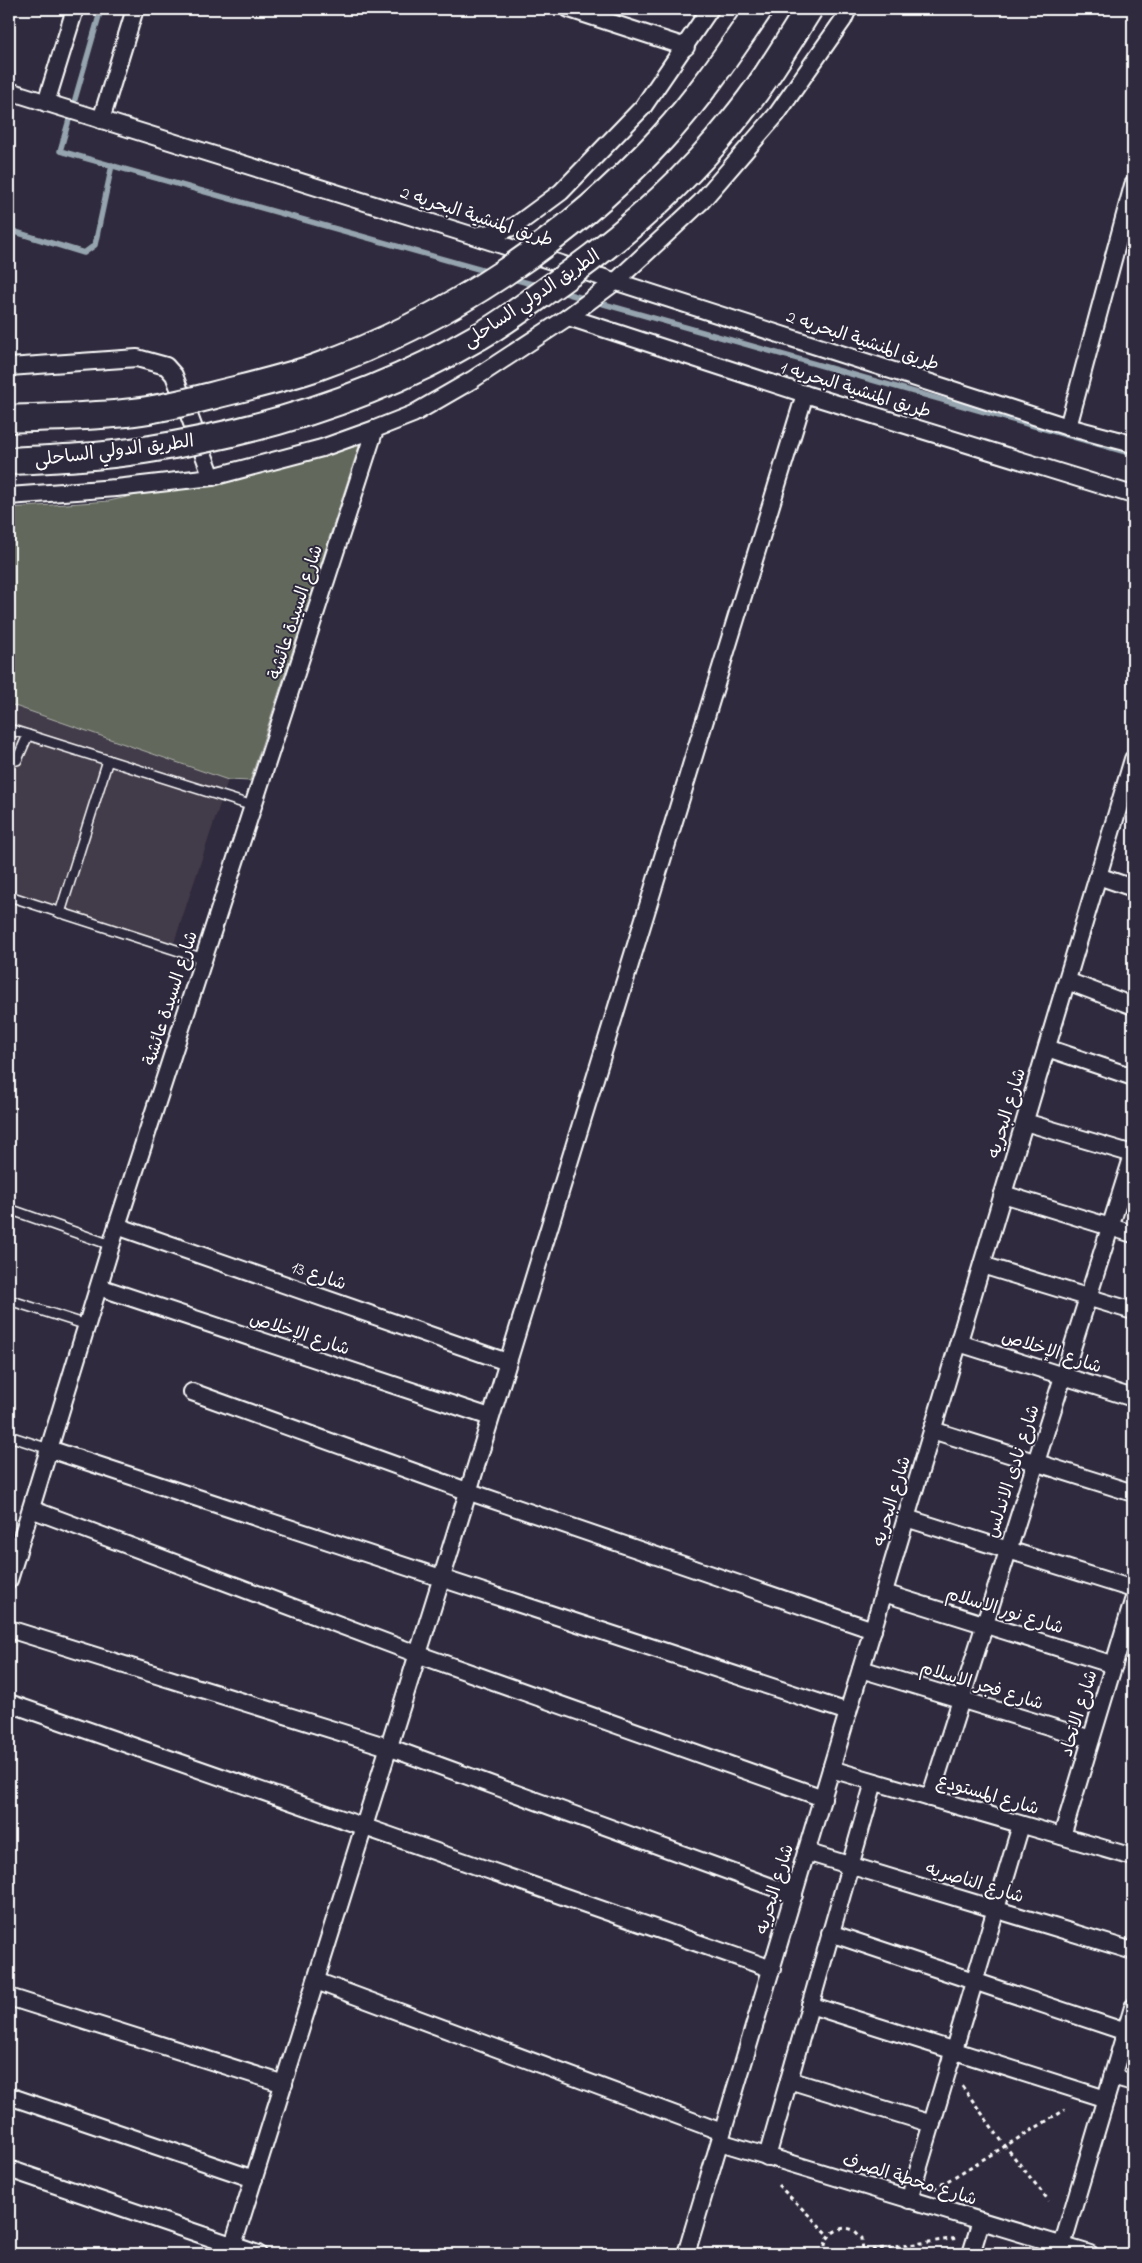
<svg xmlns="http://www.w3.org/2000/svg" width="1142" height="2263" viewBox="0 0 1142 2263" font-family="'Indie Flower','Playpen Sans Arabic',sans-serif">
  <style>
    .built { fill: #433a48 }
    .green { fill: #62685b; stroke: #b0b4ad }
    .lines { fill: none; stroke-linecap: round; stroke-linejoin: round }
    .stream { stroke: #95a4af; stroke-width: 5.5 }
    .service-casing { stroke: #fff; stroke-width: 12 }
    .minor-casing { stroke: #fff; stroke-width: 20 }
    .path { stroke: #fff; stroke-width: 3; stroke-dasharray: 4 4; stroke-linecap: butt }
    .service { stroke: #2f2a3d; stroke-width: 9 }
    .minor { stroke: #2f2a3d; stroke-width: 16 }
    .primary-bridge-casing { stroke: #fff; stroke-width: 30; stroke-linecap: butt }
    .primary-bridge { stroke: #2f2a3d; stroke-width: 26 }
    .labels { text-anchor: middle; stroke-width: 4; stroke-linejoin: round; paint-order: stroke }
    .street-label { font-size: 18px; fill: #fff; stroke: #2f2a3d }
  </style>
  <rect width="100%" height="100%" fill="#2f2a3d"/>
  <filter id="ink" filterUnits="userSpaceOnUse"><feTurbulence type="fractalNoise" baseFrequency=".02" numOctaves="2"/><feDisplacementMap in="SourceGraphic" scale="10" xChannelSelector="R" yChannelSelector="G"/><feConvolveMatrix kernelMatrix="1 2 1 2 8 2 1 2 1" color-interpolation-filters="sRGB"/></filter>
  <g filter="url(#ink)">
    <polygon class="built" points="9,704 228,780 170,955 9,901"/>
    <polygon class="green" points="359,446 250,781 228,780 9,704 9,508 109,501"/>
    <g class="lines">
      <g class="stream">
        <polyline points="101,9 60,151 489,272"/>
        <polyline points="9,230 84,253 95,245 112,165"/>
        <polyline points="510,278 539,286"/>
        <polyline points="558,291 1133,454"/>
      </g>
      <g class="service-casing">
        <g id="service">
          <polyline points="9,729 253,806"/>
          <polyline points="9,762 17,760 28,735"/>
          <polyline points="9,896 204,959"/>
          <polyline points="60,913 108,760"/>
          <polyline points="9,1209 111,1245"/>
          <polyline points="9,1300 87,1325"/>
          <polyline points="9,1436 49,1449"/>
        </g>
      </g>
      <g class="minor-casing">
        <g id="minor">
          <polyline points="569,9 686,47"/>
          <polyline points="9,91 474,236 1068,427 1133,444"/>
          <polyline points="46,103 75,9"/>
          <polyline points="101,120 135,9"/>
          <polyline points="478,235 502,231 515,226 561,192 643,107 710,9"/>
          <polyline points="568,317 805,394 1133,495"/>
          <polyline points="9,367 137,358 166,366 174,375 212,477"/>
          <polyline points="1068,427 1133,185"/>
          <polyline points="9,496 116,488 212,477 322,448 375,429 413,414 472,380 568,317 615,282 701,202 777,114 843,20 848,9"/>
          <polyline points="1098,876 1133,888"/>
          <polyline points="1067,981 1133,1006"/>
          <polyline points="1047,1048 1133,1077"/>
          <polyline points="1025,1122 1133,1154"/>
          <polyline points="1003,1194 1133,1234"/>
          <polyline points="117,1226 507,1362"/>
          <polyline points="982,1265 1133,1311"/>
          <polyline points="99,1287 490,1417"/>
          <polyline points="959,1343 1133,1398"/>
          <polyline points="192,1392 467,1491 873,1630"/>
          <polyline points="932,1430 1133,1493"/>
          <polyline points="49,1449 848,1712"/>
          <polyline points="31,1509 417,1654 823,1798"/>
          <polyline points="906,1518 1133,1589"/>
          <polyline points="9,1580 117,1226 375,429"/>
          <polyline points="884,1593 1114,1665"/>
          <polyline points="9,1629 388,1747 794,1895"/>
          <polyline points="861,1669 1091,1739"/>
          <polyline points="9,1703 772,1969"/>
          <polyline points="831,1769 1133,1857"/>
          <polyline points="930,1798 1133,1155"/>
          <polyline points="1062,1836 1133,1601"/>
          <polyline points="806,1852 1133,1951"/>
          <polyline points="830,1933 1126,2032"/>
          <polyline points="316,1981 722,2132"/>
          <polyline points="9,1997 284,2084"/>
          <polyline points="810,2005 1106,2099"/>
          <polyline points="1112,2077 1133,2083"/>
          <polyline points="789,2080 932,2124"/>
          <polyline points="9,2096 254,2179"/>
          <polyline points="720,2142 1090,2254"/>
          <polyline points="767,2157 874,1782"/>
          <polyline points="9,2169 258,2254"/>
          <polyline points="909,2200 1021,1825"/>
          <polyline points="233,2245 442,1577 805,394"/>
          <polyline points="1062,2246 1133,2007"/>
          <polyline points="686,2254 1133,759"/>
          <polyline points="971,2254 981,2221"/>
        </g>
      </g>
      <g class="path">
        <polyline points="962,2086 1006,2147 1049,2201"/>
        <polyline points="778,2185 829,2235"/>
        <polyline points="934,2189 1065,2110"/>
        <polyline points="864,2251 958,2238"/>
        <polyline points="801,2254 825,2250"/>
        <path d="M826,2254C820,2239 838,2223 853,2230C856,2231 859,2236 862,2238L863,2254"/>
      </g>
      <use href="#service" class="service"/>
      <use href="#minor" class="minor"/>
      <g class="primary-bridge-casing">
        <g id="primary-bridge">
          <path d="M9,419C50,417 93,417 134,412C168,408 202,398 235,390C263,383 291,376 317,367C446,322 570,238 662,138C699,98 729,53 759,9"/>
          <path d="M9,461C53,459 99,457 144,450C261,432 377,396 480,336C508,320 534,299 560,281C623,236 685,182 733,121C762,86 785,47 809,9"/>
        </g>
      </g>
      <use href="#primary-bridge" class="primary-bridge"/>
    </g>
  </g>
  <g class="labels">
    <g class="street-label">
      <text transform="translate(477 216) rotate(18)" y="6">طريق المنشية البحريه 2</text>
      <text transform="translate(531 298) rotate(-34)" y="6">الطريق الدولي الساحلى</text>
      <text transform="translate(863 340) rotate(18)" y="6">طريق المنشية البحريه 2</text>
      <text transform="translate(856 389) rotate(17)" y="6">طريق المنشية البحريه 1</text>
      <text transform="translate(114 450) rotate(-7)" y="6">الطريق الدولي الساحلى</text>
      <text transform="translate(295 612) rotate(-72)" y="6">شارع السيدة عائشة</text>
      <text transform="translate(170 998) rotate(-72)" y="6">شارع السيدة عائشة</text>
      <text transform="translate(1006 1113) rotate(-73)" y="6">شارع البحريه</text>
      <text transform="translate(319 1275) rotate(19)" y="6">شارع 13</text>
      <text transform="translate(300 1333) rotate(18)" y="6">شارع الإخلاص</text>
      <text transform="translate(1052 1351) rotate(18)" y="6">شارع الإخلاص</text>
      <text transform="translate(1012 1471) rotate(-72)" y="6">شارع نادى الاندلس</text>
      <text transform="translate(891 1501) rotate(-73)" y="6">شارع البحريه</text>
      <text transform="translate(1005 1610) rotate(17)" y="6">شارع نور الاسلام</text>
      <text transform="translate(982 1685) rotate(17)" y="6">شارع فجر الاسلام</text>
      <text transform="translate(1078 1713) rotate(-73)" y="6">شارع الاتحاد</text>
      <text transform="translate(988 1794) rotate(16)" y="6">شارع المستودع</text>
      <text transform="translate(975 1882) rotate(17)" y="6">شارع الناصريه</text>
      <text transform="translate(774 1889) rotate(-73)" y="6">شارع البحريه</text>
      <text transform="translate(910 2179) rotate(17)" y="6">شارع محطة الصرف</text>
    </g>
  </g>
  <rect width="1142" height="2263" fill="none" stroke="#2f2a3d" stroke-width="30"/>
  <rect x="15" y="15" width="1112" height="2233" fill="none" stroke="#fff" stroke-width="2" filter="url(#ink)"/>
</svg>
